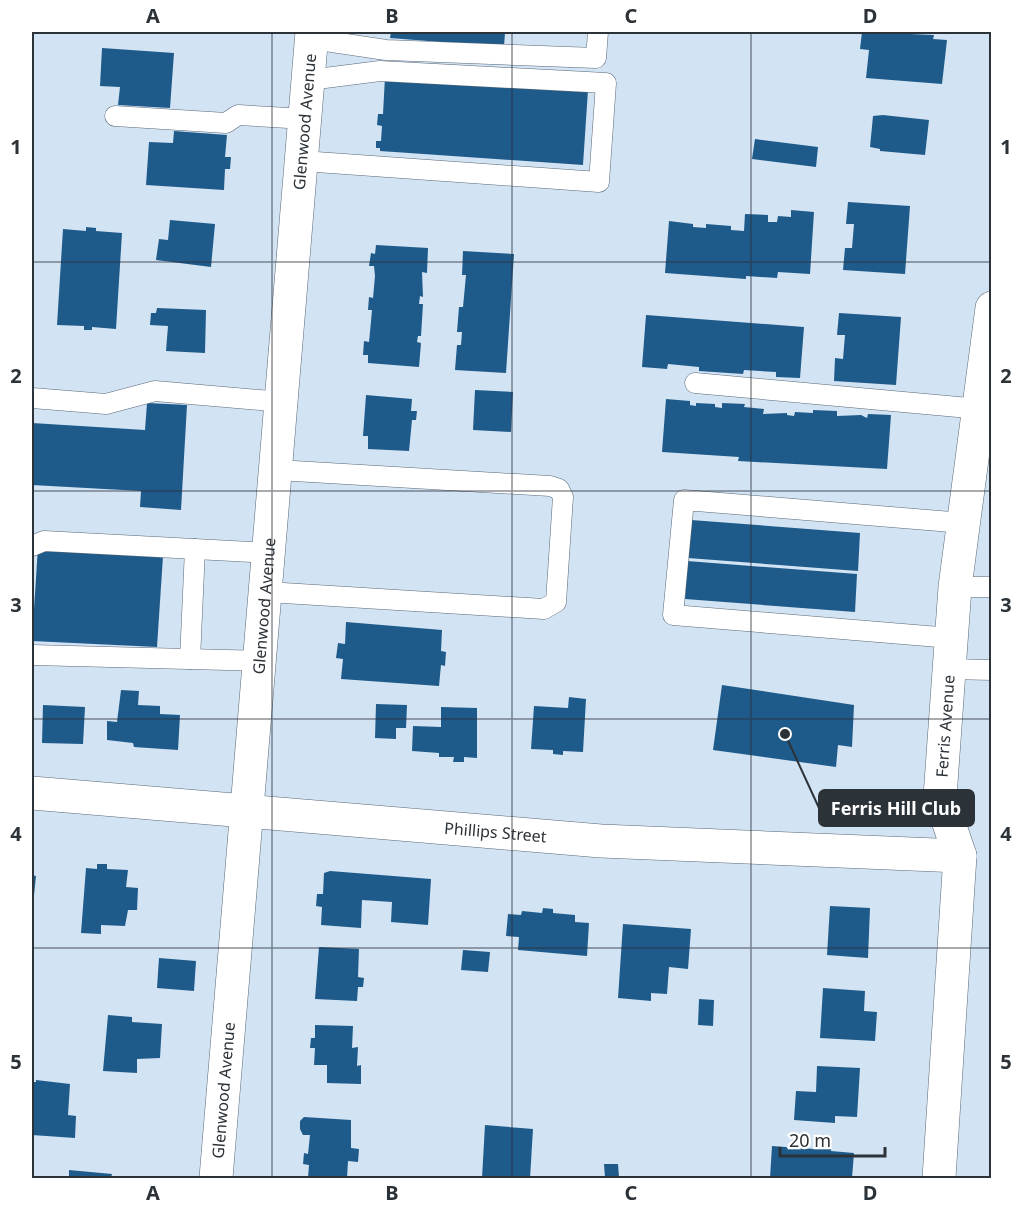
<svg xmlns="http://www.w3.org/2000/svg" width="1023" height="1210" viewBox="0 0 1023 1210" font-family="'Noto Sans',sans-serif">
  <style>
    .building { fill: #1f5b8a }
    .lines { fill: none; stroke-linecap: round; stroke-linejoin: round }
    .service-casing { stroke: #596877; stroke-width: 21 }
    .minor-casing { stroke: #596877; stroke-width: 34 }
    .service { stroke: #fff; stroke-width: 20 }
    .minor { stroke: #fff; stroke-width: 33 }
    .grid { fill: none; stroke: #2b3238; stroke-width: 1.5; stroke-opacity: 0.55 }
    .labels { text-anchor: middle; stroke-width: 6; stroke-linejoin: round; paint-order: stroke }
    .street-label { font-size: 16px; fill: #2b3238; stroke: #fff }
    .leader { fill: none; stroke: #2b3238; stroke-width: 2 }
    .callout-dot { fill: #2b3238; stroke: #fff; stroke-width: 2 }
    .callout { fill: #2b3238; stroke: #2b3238; stroke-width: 2 }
    .callout-label { font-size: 18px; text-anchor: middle; font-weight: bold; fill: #fff }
    .neatline { fill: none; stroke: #2b3238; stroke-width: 2 }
    .grid-label { font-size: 20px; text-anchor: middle; font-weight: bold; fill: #2b3238 }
  </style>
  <rect width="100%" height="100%" fill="#d2e3f4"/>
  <g class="building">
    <polygon points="391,32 505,32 504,47 390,38"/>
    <polygon points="862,32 934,35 933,39 947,40 942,84 866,78 869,50 860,49"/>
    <polygon points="102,48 174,53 170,108 118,105 120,87 100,86"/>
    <polygon points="385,77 588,90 583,165 380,151 380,148 376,148 376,141 381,141 382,126 377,125 378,114 383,114"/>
    <polygon points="883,115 929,120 925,155 880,151 880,149 870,147 873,116"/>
    <polygon points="174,131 227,135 225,157 231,157 230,169 225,169 224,190 146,185 149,142 173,143"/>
    <polygon points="755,139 818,147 816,167 752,159"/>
    <polygon points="848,202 910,206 905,274 843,270 845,248 852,248 854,224 846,224"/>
    <polygon points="791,210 814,212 810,274 778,272 777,278 746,276 746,279 665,273 669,221 693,224 693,227 706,228 706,224 731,226 731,230 744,231 745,214 768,215 768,222 777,222 778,216 791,217"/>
    <polygon points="170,220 215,224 211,267 156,260 159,239 168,240"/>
    <polygon points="86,227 96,228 96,231 122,233 116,329 92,327 92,330 84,330 84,326 57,325 63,229 86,231"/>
    <polygon points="376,245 428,248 427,273 422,272 423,297 420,296 419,304 423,304 421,336 418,336 417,342 421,343 419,367 368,363 368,355 363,355 364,341 369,342 370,332 372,310 368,310 369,297 373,298 375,276 374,266 369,266 371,253 375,254"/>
    <polygon points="463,251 514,254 506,373 455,370 457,345 461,345 462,332 457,332 459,307 463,307 466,275 462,275"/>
    <polygon points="157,308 206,310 205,353 166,351 168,326 150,325 151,313 156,313"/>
    <polygon points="839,313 901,317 896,385 834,381 835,358 843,359 845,335 837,335"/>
    <polygon points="646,315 804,327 800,378 776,377 776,372 744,370 743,374 699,371 699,367 668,364 667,369 642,367"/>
    <polygon points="475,390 513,392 511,432 473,430"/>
    <polygon points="366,395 412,399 411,411 417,411 416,420 412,420 409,451 368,449 368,436 363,436"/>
    <polygon points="666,399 690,401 690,405 696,406 696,403 715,404 715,407 722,408 722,403 745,404 744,407 764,409 763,414 787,413 787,415 794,416 795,412 813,413 813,410 837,411 837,416 861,415 867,418 868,414 891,415 887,469 738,461 739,457 662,452"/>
    <polygon points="147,403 187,405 181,510 140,507 141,491 32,485 32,423 145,430"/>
    <polygon points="691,520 860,533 858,571 688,558"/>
    <polygon points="38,546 163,556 157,647 32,641"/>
    <polygon points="687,561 857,574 855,612 685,599"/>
    <polygon points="346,622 442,630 441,651 446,652 445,666 441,665 439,686 341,679 343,659 336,658 338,643 345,644"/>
    <polygon points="722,685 854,705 852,747 838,745 836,767 713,750"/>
    <polygon points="121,690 139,691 138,705 160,706 160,714 180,715 178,750 134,747 133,743 107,740 107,721 117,722"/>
    <polygon points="569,697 586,699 583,752 563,751 563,755 553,754 553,750 531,749 534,706 568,708"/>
    <polygon points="376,704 407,705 406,728 396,728 396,739 375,738"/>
    <polygon points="43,705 85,707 83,744 42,743"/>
    <polygon points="441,707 477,708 477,758 464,757 464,762 453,762 454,757 439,757 439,753 412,751 413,726 441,727"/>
    <polygon points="97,864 107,864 107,869 128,870 126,887 138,888 137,910 128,910 125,926 101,925 101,934 81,933 86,868 97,869"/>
    <polygon points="330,871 431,879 428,925 391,922 392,902 362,900 361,928 321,925 322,907 316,906 317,894 323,894 324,873"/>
    <polygon points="32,875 36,876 33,905 32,905"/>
    <polygon points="830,906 870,908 868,958 827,955"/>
    <polygon points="543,908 553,909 553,913 575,915 575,922 589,923 587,956 518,950 519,937 506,936 508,914 521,915 522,911 542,913"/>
    <polygon points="623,924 691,929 688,969 669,967 667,994 651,993 651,1001 618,998"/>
    <polygon points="319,947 359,949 358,977 364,978 363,987 358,987 357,1001 315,999"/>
    <polygon points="463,950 490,952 488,972 461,970"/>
    <polygon points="159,958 196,961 194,991 157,988"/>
    <polygon points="823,988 865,991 864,1011 877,1012 875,1041 820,1038"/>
    <polygon points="699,999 714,1000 713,1026 698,1025"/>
    <polygon points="108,1015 132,1017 132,1022 162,1024 160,1058 137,1059 137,1073 103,1071"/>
    <polygon points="315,1025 353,1026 352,1048 358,1047 357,1066 361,1065 361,1084 327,1083 327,1065 314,1065 315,1048 310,1048 311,1038 315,1038"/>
    <polygon points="817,1066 860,1068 857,1117 835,1116 835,1123 794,1120 796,1091 816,1092"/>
    <polygon points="36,1080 70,1084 68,1115 76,1116 75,1138 32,1135 32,1082 36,1082"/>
    <polygon points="304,1117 351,1120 351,1148 359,1149 358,1162 348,1161 347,1178 308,1178 309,1165 303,1164 304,1153 308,1154 310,1135 303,1135 300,1129 300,1121"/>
    <polygon points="485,1125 533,1129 530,1178 482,1178"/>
    <polygon points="815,1142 832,1143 831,1151 854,1153 852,1178 770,1178 772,1146 814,1149"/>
    <polygon points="604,1164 618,1164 619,1177 605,1177"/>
    <polygon points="69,1170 112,1174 111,1178 69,1178"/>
  </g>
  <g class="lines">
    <g class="service-casing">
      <g id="service">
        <polyline points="312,39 386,50 596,58 598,32"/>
        <polyline points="115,116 226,123 238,115 305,119"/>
        <polyline points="302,161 599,182 606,83 380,71 309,80"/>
        <polyline points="695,383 980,409"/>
        <polyline points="32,398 106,404 155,391 282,402"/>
        <polyline points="32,546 44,541 270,553"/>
        <polyline points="955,587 992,587"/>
        <polyline points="267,592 544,609 556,602 563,497 559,489 550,486 277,470"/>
        <polyline points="951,638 673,615 684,500 964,523"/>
        <polyline points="32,655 261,661"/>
        <polyline points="190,659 195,549"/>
        <polyline points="948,669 992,670"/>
      </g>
    </g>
    <g class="minor-casing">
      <g id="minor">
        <path id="s1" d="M32,793L601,841L960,856"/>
        <path id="s2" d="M216,1178L312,32"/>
        <path id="s3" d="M939,1178L960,856L940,797L955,587L992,308"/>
      </g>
    </g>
    <use href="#service" class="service"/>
    <use href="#minor" class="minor"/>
  </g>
  <path class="grid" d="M272,32V1178M512,32V1178M751,32V1178M32,262H992M32,491H992M32,719H992M32,948H992"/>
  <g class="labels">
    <g class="street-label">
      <text dy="6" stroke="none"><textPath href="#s2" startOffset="1060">Glenwood Avenue</textPath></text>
      <text dy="6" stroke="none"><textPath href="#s2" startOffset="574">Glenwood Avenue</textPath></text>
      <text dy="6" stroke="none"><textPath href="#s3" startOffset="456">Ferris Avenue</textPath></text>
      <text dy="6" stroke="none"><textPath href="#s1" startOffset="465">Phillips Street</textPath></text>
      <text dy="6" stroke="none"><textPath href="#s2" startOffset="88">Glenwood Avenue</textPath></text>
    </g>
  </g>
  <path class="leader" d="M785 734L819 808"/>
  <circle class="callout-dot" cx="785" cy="734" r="6"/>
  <rect class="callout" x="819" y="790" width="155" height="36" rx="6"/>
  <g class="callout-label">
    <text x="896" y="815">Ferris Hill Club</text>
  </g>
  <rect width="1023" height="1210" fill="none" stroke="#ffffff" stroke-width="66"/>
  <path d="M780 1147v9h105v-9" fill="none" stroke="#2b3238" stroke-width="3"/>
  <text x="789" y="1147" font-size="18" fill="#2b3238" stroke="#ffffff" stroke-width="4.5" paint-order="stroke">20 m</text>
  <rect x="33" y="33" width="957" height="1144" class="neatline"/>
  <g class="grid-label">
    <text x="153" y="23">A</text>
    <text x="392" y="23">B</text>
    <text x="631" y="23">C</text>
    <text x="870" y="23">D</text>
    <text x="16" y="154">1</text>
    <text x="1006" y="154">1</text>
    <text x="16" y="383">2</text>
    <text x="1006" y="383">2</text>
    <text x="16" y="612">3</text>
    <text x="1006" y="612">3</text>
    <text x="16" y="841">4</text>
    <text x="1006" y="841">4</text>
    <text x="16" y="1069">5</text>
    <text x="1006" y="1069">5</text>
    <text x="153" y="1200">A</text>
    <text x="392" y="1200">B</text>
    <text x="631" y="1200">C</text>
    <text x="870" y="1200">D</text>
  </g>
</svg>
